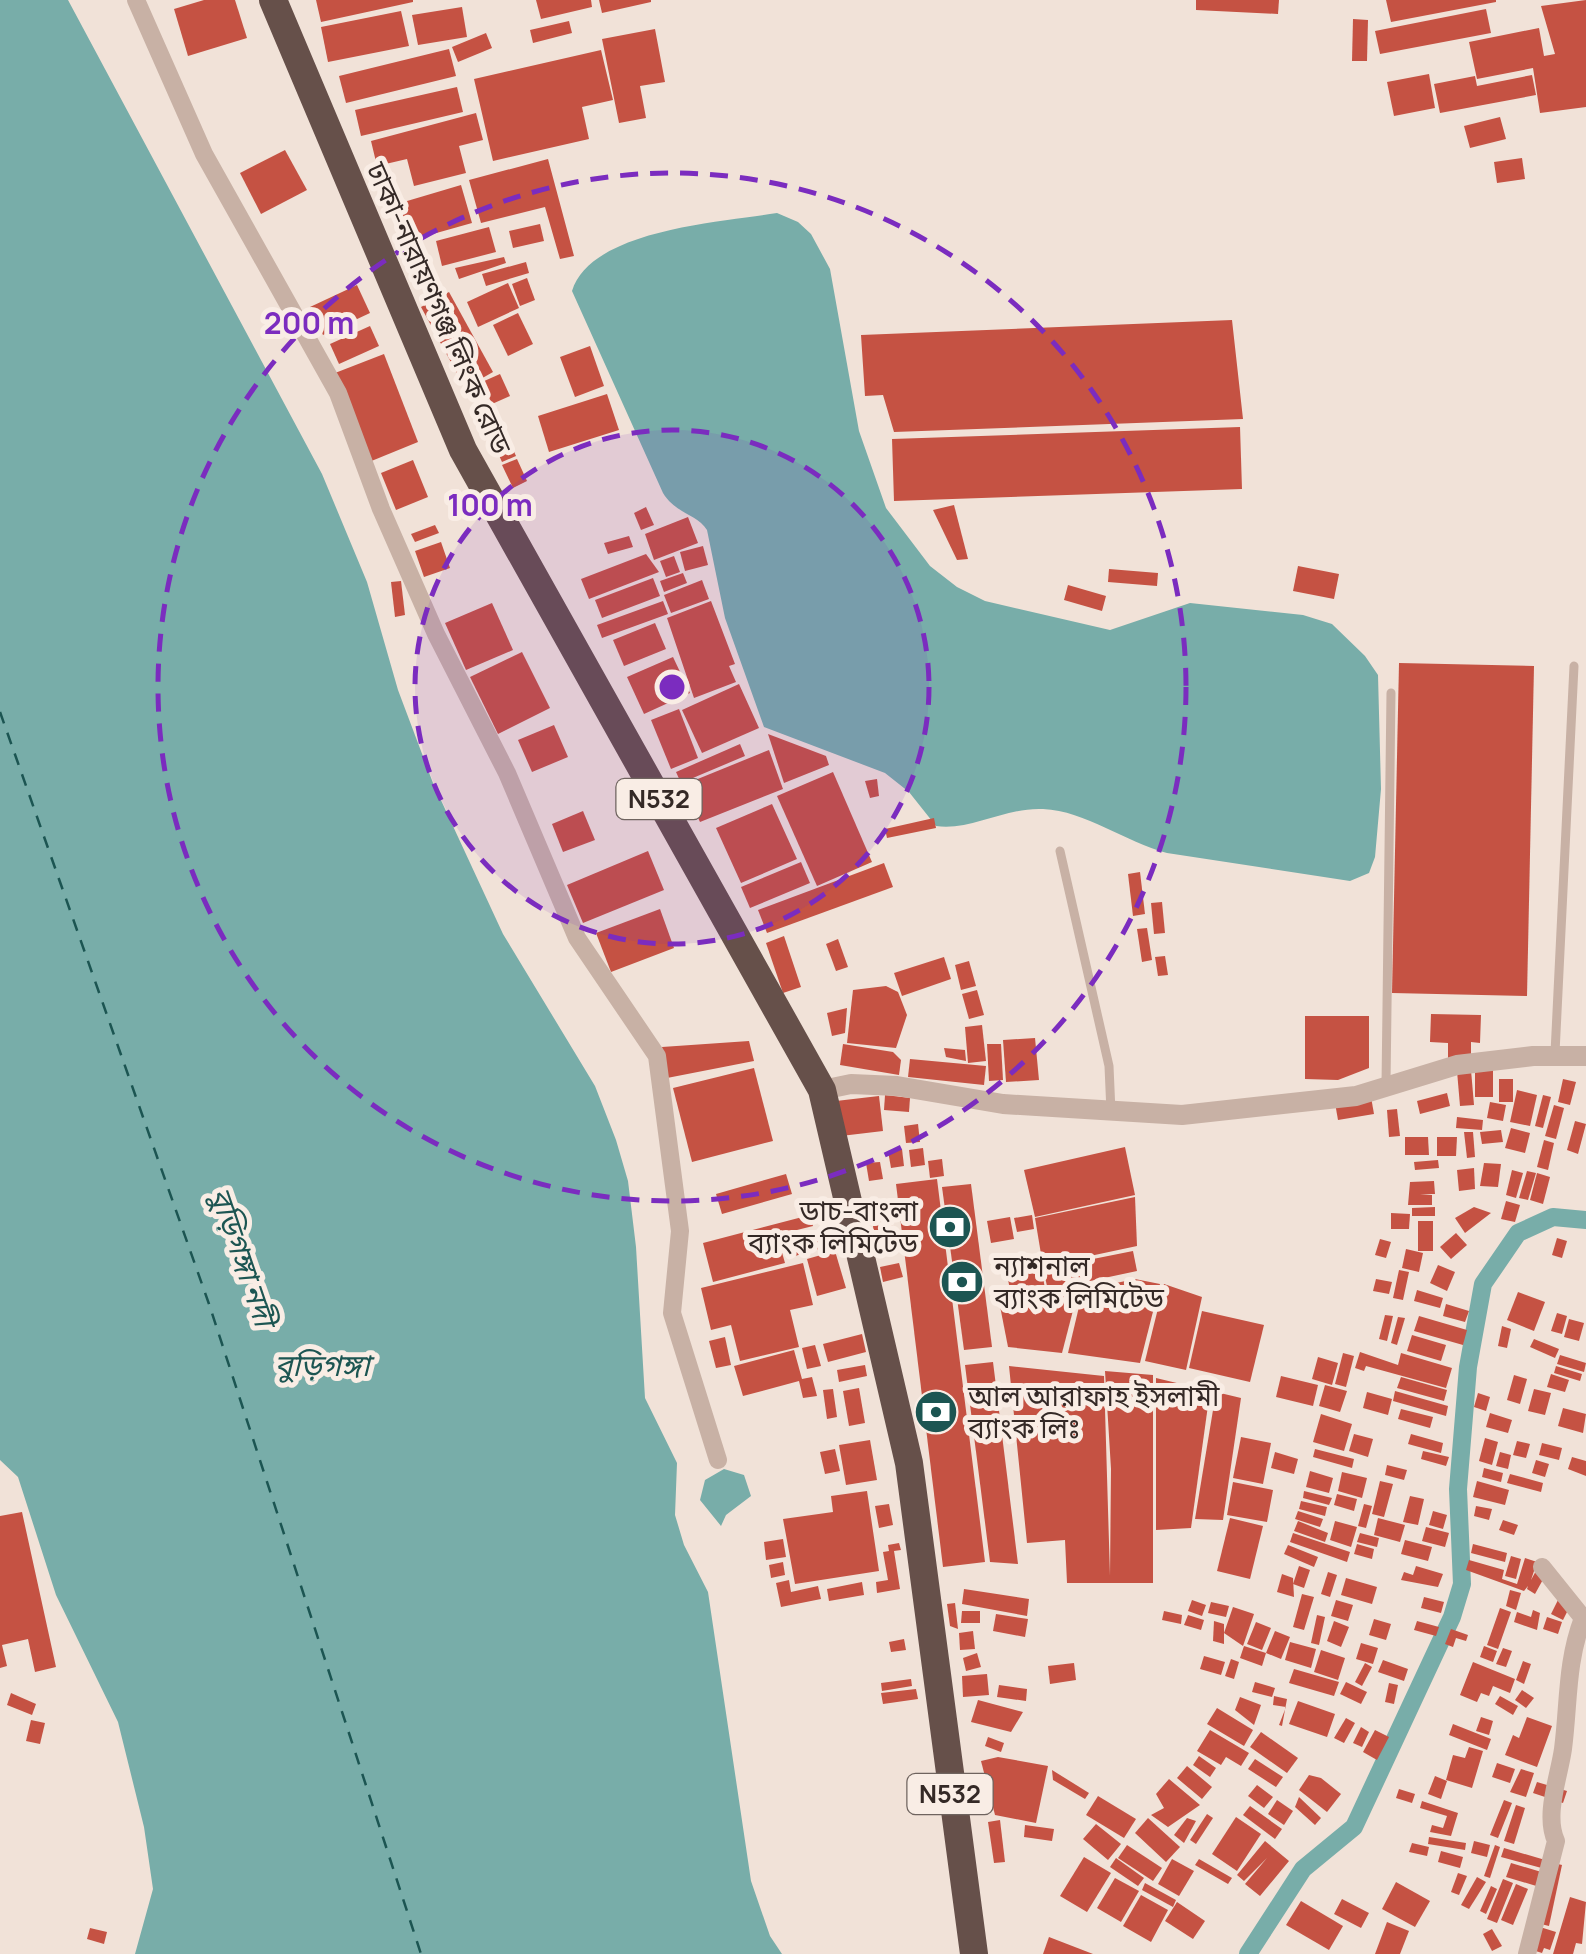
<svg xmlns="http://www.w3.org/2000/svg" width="1586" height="1954" viewBox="0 0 1586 1954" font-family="Manrope,'Noto Sans Bengali',sans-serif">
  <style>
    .water { fill: #78ada9 }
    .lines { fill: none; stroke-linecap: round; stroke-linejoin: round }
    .canal { stroke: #78ada9; stroke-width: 18 }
    .ferry { stroke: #1c5552; stroke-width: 2.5; stroke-dasharray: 12 10; stroke-linecap: butt }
    .building { fill: #c55243 }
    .service { stroke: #c8b1a5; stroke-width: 9 }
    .minor { stroke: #c8b1a5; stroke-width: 18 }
    .tertiary { stroke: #c8b1a5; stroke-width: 20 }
    .trunk { stroke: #66504a; stroke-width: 28 }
    .ring { fill: none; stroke: #7b2cbf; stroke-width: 5; stroke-dasharray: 18 12 }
    .labels { text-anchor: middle; stroke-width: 10; stroke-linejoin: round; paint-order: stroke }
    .shield { fill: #f9ede5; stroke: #6f645f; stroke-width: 2.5 }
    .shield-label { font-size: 25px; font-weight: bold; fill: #342926 }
    .street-label { font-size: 28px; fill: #342926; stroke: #f9ede5 }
    .poi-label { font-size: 28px; fill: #342926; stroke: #f9ede5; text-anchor: start }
    .water-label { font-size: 30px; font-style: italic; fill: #1c5552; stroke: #f9ede5 }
    .centre { fill: #7b2cbf; stroke: #f9ede5; stroke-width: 5 }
    .ring-label { font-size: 30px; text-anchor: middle; font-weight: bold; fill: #7b2cbf; stroke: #f9ede5; stroke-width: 10; stroke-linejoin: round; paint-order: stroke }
  </style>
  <rect width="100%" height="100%" fill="#f1e2d8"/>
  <g class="water">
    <polygon points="0,0 68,0 322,474 367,582 398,690 433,783 503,934 595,1086 616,1140 628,1181 636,1247 645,1398 677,1463 675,1515 684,1545 708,1592 751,1881 770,1936 782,1954 135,1954 153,1889 144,1827 118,1722 56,1595 18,1477 0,1460"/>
    <path d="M777,213L798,222L811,234L830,269L859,431L886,508L930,566L957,587L985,601L1110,630L1190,603L1303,615L1332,624L1365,656L1378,675L1381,789L1375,857L1369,873L1350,881L1167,853C1125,842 1086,811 1043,809C1006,807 971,831 936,826L909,792L885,773L764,727L725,618L707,530C697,514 676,514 663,493L572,291C591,229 723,222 777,213Z"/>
    <polygon points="724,1469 744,1475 751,1496 726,1515 721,1526 700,1500 705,1480"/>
  </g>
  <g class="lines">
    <polyline class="canal" points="1248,1954 1303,1869 1354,1827 1452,1617 1462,1584 1458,1489 1468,1367 1483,1284 1518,1233 1553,1217 1586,1220"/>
    <polyline class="ferry" points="0,712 209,1304 421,1954"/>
  </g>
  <g class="building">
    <polygon points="204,0 235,0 247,38 188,56 174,9"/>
    <polygon points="316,0 413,0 413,2 321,22"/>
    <polygon points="536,0 591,0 592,7 541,19"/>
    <polygon points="599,0 651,0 651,2 602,13"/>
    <polygon points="1196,0 1279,0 1278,14 1196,10"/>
    <polygon points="1386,0 1496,0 1496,2 1391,22"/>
    <polygon points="1586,0 1586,107 1540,113 1533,68 1477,79 1469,42 1539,28 1544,56 1555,54 1541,6"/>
    <polygon points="462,7 467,37 418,45 412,15"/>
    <polygon points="1486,9 1491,33 1380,54 1375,31"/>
    <polygon points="401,11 409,46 328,62 321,27"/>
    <polygon points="1353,19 1368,20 1367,61 1352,61"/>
    <polygon points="569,21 572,33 533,43 530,30"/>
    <polygon points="655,29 665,82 640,86 646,118 619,123 602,39"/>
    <polygon points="486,33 492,48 458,62 452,47"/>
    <polygon points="449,49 456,76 346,103 339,76"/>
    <polygon points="601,50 613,100 582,107 589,139 493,161 474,79"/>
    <polygon points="1429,74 1435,108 1394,116 1387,82"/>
    <polygon points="1532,75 1536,95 1440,113 1434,84 1475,76 1477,86"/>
    <polygon points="457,87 463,112 361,136 355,110"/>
    <polygon points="476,113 483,140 459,146 466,173 414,186 407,159 377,166 371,141"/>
    <polygon points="1500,117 1506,139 1470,148 1464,126"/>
    <polygon points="285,150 307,190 261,214 240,173"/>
    <polygon points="1522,158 1525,179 1497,183 1494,162"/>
    <polygon points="548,159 574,256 560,259 545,207 481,223 469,180"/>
    <polygon points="461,185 472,223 408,241 397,204"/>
    <polygon points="540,224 544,241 513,248 509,231"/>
    <polygon points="489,227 496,252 442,266 436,241"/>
    <polygon points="504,257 506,263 459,279 455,268"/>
    <polygon points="526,262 529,273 486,286 482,274"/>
    <polygon points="527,278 535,300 520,306 512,284"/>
    <polygon points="508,283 519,308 478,327 467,302"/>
    <polygon points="357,285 370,313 323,335 310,307"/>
    <polygon points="449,292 493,372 465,388 421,307"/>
    <polygon points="518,313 533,344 508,356 493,325"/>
    <polygon points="1232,320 1243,419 894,432 883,395 865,396 861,335"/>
    <polygon points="370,326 379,346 339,364 330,344"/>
    <polygon points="590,346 604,386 575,397 560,357"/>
    <polygon points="384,354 418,442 369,462 335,373"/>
    <polygon points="500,374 510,396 492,404 482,382"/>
    <polygon points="607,394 619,430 549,452 538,416"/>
    <polygon points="1240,427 1242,489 894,501 892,439"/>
    <polygon points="506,434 516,456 502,462 492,440"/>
    <polygon points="517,459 527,481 513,488 502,465"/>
    <polygon points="413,460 428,497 396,510 381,473"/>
    <polygon points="954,505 968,559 957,560 933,510"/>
    <polygon points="646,507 654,525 641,530 634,513"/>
    <polygon points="688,517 698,543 654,560 645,534"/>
    <polygon points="435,525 439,533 415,542 411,534"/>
    <polygon points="629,536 633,547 608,554 604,543"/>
    <polygon points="441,542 450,568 424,577 415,551"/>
    <polygon points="703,546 708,565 685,571 680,552"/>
    <polygon points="646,554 659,572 589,599 581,579"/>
    <polygon points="674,556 680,572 666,577 660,561"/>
    <polygon points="1298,566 1339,574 1334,599 1293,591"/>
    <polygon points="1109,569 1158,573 1157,586 1108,582"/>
    <polygon points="683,573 687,583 664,592 660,581"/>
    <polygon points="653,578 660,596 602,618 595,600"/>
    <polygon points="702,580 709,599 671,613 664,595"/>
    <polygon points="401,581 405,615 395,617 391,582"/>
    <polygon points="1068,585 1106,596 1102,611 1064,600"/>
    <polygon points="663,601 668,614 602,638 597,625"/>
    <polygon points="711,601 735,664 729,666 736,682 694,698 667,618"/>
    <polygon points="492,603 513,650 466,670 445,623"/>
    <polygon points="655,623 666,649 624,666 613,640"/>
    <polygon points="522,652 550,708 498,734 470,677"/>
    <polygon points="673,657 690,693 644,714 627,677"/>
    <polygon points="1399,663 1534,666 1527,996 1392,993"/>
    <polygon points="739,684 759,728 702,753 682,710"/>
    <polygon points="679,709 698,758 671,769 651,720"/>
    <polygon points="554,725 568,757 532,772 518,740"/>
    <polygon points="768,734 826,756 829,765 784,783"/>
    <polygon points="740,744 745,756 681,783 676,772"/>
    <polygon points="769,750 783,789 700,822 683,785"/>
    <polygon points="833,772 872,862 817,886 777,796"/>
    <polygon points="877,779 879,796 870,798 865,781"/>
    <polygon points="772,804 797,859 741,883 716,828"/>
    <polygon points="583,811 595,840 563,852 552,824"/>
    <polygon points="934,818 936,828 887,838 885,829"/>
    <polygon points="648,851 664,890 583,923 567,885"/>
    <polygon points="801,862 810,883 750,908 741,887"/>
    <polygon points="884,863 893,887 767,933 758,910"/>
    <polygon points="1140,872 1145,914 1133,916 1128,874"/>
    <polygon points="1162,902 1165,933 1154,934 1151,903"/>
    <polygon points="660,909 674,948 611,972 596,933"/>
    <polygon points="1147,928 1152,960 1142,962 1137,929"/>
    <polygon points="784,936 801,987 783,993 766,943"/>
    <polygon points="838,939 848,967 836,971 826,944"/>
    <polygon points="1165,956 1168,975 1158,976 1155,957"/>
    <polygon points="944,957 951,979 902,996 894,973"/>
    <polygon points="969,961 976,986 961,990 955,965"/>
    <polygon points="886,986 898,992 907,1015 896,1048 847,1043 853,990"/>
    <polygon points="977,990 984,1015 969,1019 962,994"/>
    <polygon points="847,1008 845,1033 832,1036 827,1013"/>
    <polygon points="1431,1014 1481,1015 1480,1043 1471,1042 1471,1059 1448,1058 1448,1043 1430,1042"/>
    <polygon points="1305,1016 1369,1016 1369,1068 1338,1080 1305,1079"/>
    <polygon points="982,1025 986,1061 968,1063 965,1027"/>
    <polygon points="1035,1038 1039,1080 1006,1082 1003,1040"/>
    <polygon points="749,1041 754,1061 667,1078 662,1047"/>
    <polygon points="843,1044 893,1052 901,1060 899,1075 840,1065"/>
    <polygon points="987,1044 1001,1044 1003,1080 989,1081"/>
    <polygon points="944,1048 965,1050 966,1061 946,1057"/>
    <polygon points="910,1059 986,1066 984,1085 908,1077"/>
    <polygon points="754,1068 773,1141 692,1162 673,1088"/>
    <rect x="1475" y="1068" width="18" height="29"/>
    <polygon points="1471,1070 1474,1105 1460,1106 1457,1071"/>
    <rect x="1499" y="1079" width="14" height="23"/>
    <polygon points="1563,1079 1576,1082 1570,1105 1558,1102"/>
    <polygon points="1517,1090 1537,1095 1530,1126 1510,1122"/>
    <polygon points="1447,1093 1450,1106 1420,1114 1417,1101"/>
    <polygon points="885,1095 910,1098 909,1112 884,1110"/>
    <polygon points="1543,1095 1551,1097 1543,1128 1535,1126"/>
    <polygon points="879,1096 883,1131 841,1136 836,1101"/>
    <polygon points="1371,1097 1374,1114 1338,1120 1335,1103"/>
    <polygon points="1490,1102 1506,1105 1503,1121 1487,1118"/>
    <polygon points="1554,1105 1564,1108 1556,1139 1545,1136"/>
    <polygon points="1397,1109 1400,1136 1389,1137 1387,1110"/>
    <polygon points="1457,1117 1483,1120 1482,1130 1456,1128"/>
    <polygon points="1575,1121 1586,1124 1578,1154 1567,1150"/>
    <polygon points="918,1124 920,1142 906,1143 904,1126"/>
    <polygon points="1511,1128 1530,1133 1525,1153 1505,1148"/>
    <polygon points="1501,1130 1503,1142 1482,1144 1480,1132"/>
    <polygon points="1464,1132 1473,1132 1475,1157 1467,1158"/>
    <polygon points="1405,1137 1428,1137 1429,1155 1405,1155"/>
    <polygon points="1437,1137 1457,1137 1456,1156 1437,1156"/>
    <polygon points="1544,1140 1554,1143 1548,1170 1537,1167"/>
    <polygon points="1125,1147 1135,1195 1035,1217 1024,1170"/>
    <polygon points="923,1148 925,1165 911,1167 909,1150"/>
    <polygon points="902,1149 904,1166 891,1168 888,1151"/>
    <polygon points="942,1159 944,1176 930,1178 928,1161"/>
    <polygon points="1438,1160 1439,1168 1415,1170 1414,1162"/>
    <polygon points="880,1162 883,1179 869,1181 866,1163"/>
    <polygon points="1484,1163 1501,1164 1498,1187 1480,1186"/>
    <polygon points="1474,1168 1475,1189 1459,1191 1457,1170"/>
    <polygon points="1512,1170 1523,1173 1516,1198 1506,1195"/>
    <polygon points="1527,1171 1536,1173 1528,1200 1519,1198"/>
    <polygon points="1537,1173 1550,1177 1543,1204 1530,1200"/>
    <polygon points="786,1174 792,1194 722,1214 716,1194"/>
    <polygon points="937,1179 985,1562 943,1567 896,1184"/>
    <polygon points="1434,1181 1435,1194 1420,1194 1432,1195 1432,1205 1408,1205 1410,1182"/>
    <polygon points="971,1184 992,1347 964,1350 942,1187"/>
    <polygon points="1135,1197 1137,1246 1043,1266 1035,1218"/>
    <polygon points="1506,1201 1520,1205 1515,1222 1501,1219"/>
    <polygon points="1435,1207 1435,1216 1412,1216 1412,1208"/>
    <polygon points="1474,1207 1491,1213 1465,1233 1455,1218"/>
    <polygon points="1391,1213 1410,1214 1409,1229 1391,1229"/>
    <polygon points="810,1215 813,1226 777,1235 785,1263 713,1282 703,1243"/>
    <polygon points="1032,1215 1034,1229 1017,1232 1014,1218"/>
    <polygon points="1010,1217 1014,1239 991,1243 987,1221"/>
    <rect x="1418" y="1221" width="15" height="30"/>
    <polygon points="892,1224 893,1241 875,1243 873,1226"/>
    <polygon points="1456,1233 1467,1245 1451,1259 1440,1247"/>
    <polygon points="823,1237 825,1247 795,1256 792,1246"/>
    <polygon points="1557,1238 1567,1241 1562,1258 1552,1255"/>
    <polygon points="1380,1239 1391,1242 1386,1258 1375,1255"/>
    <polygon points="1406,1249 1423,1253 1419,1272 1402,1268"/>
    <polygon points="835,1251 846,1288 817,1296 807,1259"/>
    <polygon points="1133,1251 1137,1271 1048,1290 1043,1269"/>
    <polygon points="803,1263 813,1305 790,1310 799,1347 740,1361 731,1325 711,1330 701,1288"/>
    <polygon points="899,1263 903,1277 883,1282 880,1267"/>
    <polygon points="1438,1265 1455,1272 1447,1291 1430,1283"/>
    <polygon points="1041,1268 1045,1288 1011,1295 1007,1274"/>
    <polygon points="1399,1270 1409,1272 1403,1300 1393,1298"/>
    <polygon points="1135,1279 1160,1284 1140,1363 1068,1353 1083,1290"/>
    <polygon points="1376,1279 1392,1282 1389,1294 1373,1291"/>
    <polygon points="1164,1284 1202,1297 1186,1370 1145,1361"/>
    <polygon points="1417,1290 1443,1298 1440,1308 1414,1301"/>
    <polygon points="1078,1291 1062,1353 1008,1347 1000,1306"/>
    <polygon points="1518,1292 1545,1302 1534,1331 1507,1320"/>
    <polygon points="1446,1304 1469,1311 1465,1322 1443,1316"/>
    <polygon points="1202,1311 1264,1325 1250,1382 1189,1368"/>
    <polygon points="1557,1313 1567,1316 1562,1334 1551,1331"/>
    <polygon points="1385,1315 1393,1316 1387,1341 1379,1339"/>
    <polygon points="1419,1316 1467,1330 1463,1345 1414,1331"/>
    <polygon points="1398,1317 1405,1318 1397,1345 1391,1343"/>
    <polygon points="1569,1319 1584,1323 1579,1341 1564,1337"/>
    <polygon points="1502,1326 1511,1329 1507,1348 1498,1346"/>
    <polygon points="862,1334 866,1352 828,1362 823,1344"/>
    <polygon points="1412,1335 1446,1345 1441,1361 1407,1351"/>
    <polygon points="725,1337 731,1365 716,1368 709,1341"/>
    <polygon points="1534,1339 1559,1349 1555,1358 1530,1347"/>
    <polygon points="815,1345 821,1366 807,1369 802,1348"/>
    <polygon points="794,1350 802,1379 812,1377 817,1396 803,1398 799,1381 743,1396 734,1366"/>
    <polygon points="1360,1352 1398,1365 1401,1353 1452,1368 1446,1388 1366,1366 1364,1371 1355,1368"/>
    <polygon points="1343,1353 1354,1356 1346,1387 1335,1384"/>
    <polygon points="1560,1355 1586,1363 1584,1372 1557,1364"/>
    <polygon points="1318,1357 1338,1363 1332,1385 1312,1379"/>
    <polygon points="993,1362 1018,1564 990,1562 965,1365"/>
    <polygon points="865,1365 867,1376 839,1382 837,1370"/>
    <polygon points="1009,1366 1104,1376 1110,1576 1111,1469 1105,1371 1153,1375 1153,1583 1067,1583 1065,1540 1027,1543"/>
    <polygon points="1556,1366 1582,1374 1580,1381 1554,1373"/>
    <polygon points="1551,1374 1569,1380 1565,1392 1547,1387"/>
    <polygon points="1514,1375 1527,1379 1520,1404 1507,1400"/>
    <polygon points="1281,1376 1318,1385 1313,1406 1276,1397"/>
    <polygon points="1401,1377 1447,1390 1444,1401 1397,1388"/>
    <polygon points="1156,1378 1210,1391 1191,1528 1156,1530"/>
    <polygon points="1325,1385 1347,1391 1340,1412 1319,1406"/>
    <polygon points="859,1388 865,1423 849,1426 843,1391"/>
    <polygon points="833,1389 837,1417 827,1419 823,1390"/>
    <polygon points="1534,1389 1551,1393 1545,1415 1528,1411"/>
    <polygon points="1395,1391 1448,1406 1446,1416 1393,1401"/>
    <polygon points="1216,1392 1241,1398 1223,1520 1195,1519"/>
    <polygon points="1367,1392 1392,1399 1388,1415 1363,1408"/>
    <polygon points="1478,1393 1490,1397 1486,1411 1474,1407"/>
    <polygon points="1563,1408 1586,1414 1583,1433 1558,1426"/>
    <polygon points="1401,1409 1433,1417 1430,1428 1398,1419"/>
    <polygon points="1490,1413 1512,1420 1508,1433 1486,1427"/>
    <polygon points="1321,1414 1352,1424 1344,1451 1313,1442"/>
    <polygon points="1354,1434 1373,1439 1368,1457 1349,1451"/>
    <polygon points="1411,1434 1443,1443 1441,1453 1408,1444"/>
    <polygon points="1241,1437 1271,1443 1263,1484 1233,1478"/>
    <polygon points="1485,1438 1498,1442 1492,1465 1479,1461"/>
    <polygon points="870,1440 877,1480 846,1485 839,1445"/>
    <polygon points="1517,1441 1530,1444 1526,1458 1513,1455"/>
    <polygon points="1542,1443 1562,1448 1559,1460 1539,1455"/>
    <polygon points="835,1449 840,1471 825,1474 820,1452"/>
    <polygon points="1315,1449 1354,1459 1352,1468 1313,1457"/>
    <polygon points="1423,1451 1449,1457 1446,1466 1421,1459"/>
    <polygon points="1275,1452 1298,1459 1294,1474 1271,1468"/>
    <polygon points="1500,1452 1511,1455 1508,1469 1496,1466"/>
    <polygon points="1572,1457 1586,1461 1586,1476 1568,1469"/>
    <polygon points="1536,1460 1549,1464 1545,1477 1532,1473"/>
    <polygon points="1387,1465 1407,1470 1404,1480 1385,1475"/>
    <polygon points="1484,1468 1503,1473 1501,1482 1482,1477"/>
    <polygon points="1310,1471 1333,1478 1329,1493 1306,1487"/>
    <polygon points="1342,1472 1367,1478 1362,1498 1338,1491"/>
    <polygon points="1510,1474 1543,1483 1541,1492 1507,1483"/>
    <polygon points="1380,1481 1393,1484 1384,1517 1372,1514"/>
    <polygon points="1477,1481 1509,1490 1505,1505 1473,1497"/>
    <polygon points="1233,1482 1273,1490 1267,1522 1227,1515"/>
    <polygon points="867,1491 879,1571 795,1584 783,1519 833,1512 831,1496"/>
    <polygon points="1304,1491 1332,1498 1329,1505 1303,1498"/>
    <polygon points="1337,1494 1357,1499 1354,1511 1334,1505"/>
    <polygon points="1410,1496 1424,1499 1418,1525 1403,1522"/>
    <polygon points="1301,1501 1327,1507 1325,1516 1299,1509"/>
    <polygon points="889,1504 893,1525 879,1528 875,1506"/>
    <polygon points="1364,1504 1372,1506 1366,1528 1358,1526"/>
    <polygon points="1476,1506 1492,1509 1489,1520 1474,1516"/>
    <polygon points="1298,1511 1323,1519 1320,1527 1295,1519"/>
    <polygon points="1433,1511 1447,1515 1443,1529 1429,1525"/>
    <polygon points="22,1512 56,1667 35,1672 28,1639 2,1645 7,1666 0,1668 0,1516"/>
    <polygon points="1230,1518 1263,1526 1250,1579 1217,1571"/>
    <polygon points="1378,1518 1405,1525 1400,1542 1374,1535"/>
    <polygon points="1503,1520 1518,1525 1514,1535 1499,1530"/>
    <polygon points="1298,1521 1328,1533 1325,1542 1294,1531"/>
    <polygon points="1335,1521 1357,1527 1351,1547 1330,1540"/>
    <polygon points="1426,1527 1449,1533 1445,1547 1422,1541"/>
    <polygon points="1293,1533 1350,1552 1347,1562 1290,1542"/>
    <polygon points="1360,1533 1379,1538 1377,1547 1357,1542"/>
    <polygon points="783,1539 786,1557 766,1560 764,1542"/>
    <polygon points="1405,1540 1432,1547 1428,1561 1401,1554"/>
    <polygon points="899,1543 901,1550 894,1551 900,1589 877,1593 876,1582 888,1580 883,1552 889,1551 888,1545"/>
    <polygon points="1357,1544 1374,1549 1372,1559 1354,1554"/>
    <polygon points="1473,1544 1507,1553 1505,1562 1471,1553"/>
    <polygon points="1288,1545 1318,1557 1314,1567 1284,1554"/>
    <polygon points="1511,1556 1521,1559 1516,1579 1505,1576"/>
    <polygon points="1525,1558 1537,1562 1531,1580 1537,1569 1546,1574 1535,1594 1527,1589 1528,1586 1524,1591 1466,1570 1469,1560 1504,1570 1502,1579 1517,1584"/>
    <polygon points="783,1562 785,1575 771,1578 769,1565"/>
    <polygon points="1299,1566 1310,1570 1304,1588 1293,1584"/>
    <polygon points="1416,1566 1443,1574 1438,1587 1401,1580 1404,1572 1413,1575"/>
    <polygon points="1328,1572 1337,1575 1330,1597 1321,1594"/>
    <polygon points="1282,1574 1293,1578 1294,1597 1277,1592"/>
    <polygon points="1346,1578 1377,1587 1372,1604 1341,1595"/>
    <polygon points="789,1580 791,1592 818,1586 821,1599 781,1607 776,1583"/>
    <polygon points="862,1582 864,1595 829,1601 827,1589"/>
    <polygon points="964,1589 1029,1599 1027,1616 962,1604"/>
    <polygon points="1510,1590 1521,1593 1516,1610 1506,1606"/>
    <polygon points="1302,1594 1314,1597 1304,1630 1293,1627"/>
    <polygon points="1560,1596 1572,1602 1563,1620 1551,1614"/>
    <polygon points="1424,1597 1444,1602 1441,1613 1421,1608"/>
    <polygon points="1192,1600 1206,1605 1202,1616 1188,1611"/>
    <polygon points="1336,1600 1353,1605 1348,1621 1331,1616"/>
    <polygon points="1211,1602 1229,1606 1226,1617 1208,1613"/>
    <polygon points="955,1603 958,1629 950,1626 947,1604"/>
    <polygon points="1233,1607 1254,1614 1243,1646 1224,1633"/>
    <polygon points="1500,1608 1511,1612 1498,1649 1487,1645"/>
    <polygon points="1533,1610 1540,1613 1537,1630 1514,1622 1517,1612 1531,1617"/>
    <polygon points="962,1611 980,1611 980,1623 961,1623"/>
    <polygon points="1164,1611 1182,1615 1181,1624 1162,1620"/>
    <polygon points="996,1614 1028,1619 1025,1637 993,1631"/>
    <polygon points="1188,1615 1204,1620 1201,1630 1184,1625"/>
    <polygon points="1317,1615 1325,1617 1319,1645 1311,1643"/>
    <polygon points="1547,1617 1562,1622 1558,1634 1543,1629"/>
    <polygon points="1374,1619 1391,1624 1386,1640 1369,1635"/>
    <polygon points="1214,1621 1224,1624 1224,1644 1213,1641"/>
    <polygon points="1334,1621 1349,1627 1341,1647 1327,1641"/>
    <polygon points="1417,1621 1439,1627 1436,1636 1414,1630"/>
    <polygon points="1256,1622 1271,1628 1262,1650 1247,1644"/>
    <polygon points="1451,1629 1468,1635 1466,1641 1456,1638 1453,1647 1445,1644"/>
    <polygon points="973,1631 975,1649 960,1650 959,1633"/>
    <polygon points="1275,1631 1290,1637 1281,1659 1266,1653"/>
    <polygon points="904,1639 906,1650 891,1652 889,1642"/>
    <polygon points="1290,1642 1316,1649 1311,1668 1285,1660"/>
    <polygon points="1361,1643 1378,1648 1373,1664 1356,1659"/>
    <polygon points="1244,1646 1266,1653 1262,1666 1240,1658"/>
    <polygon points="1484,1646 1497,1651 1493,1662 1480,1657"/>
    <polygon points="1503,1648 1512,1651 1506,1667 1496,1664"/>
    <polygon points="1321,1650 1345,1658 1338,1680 1314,1672"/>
    <polygon points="977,1653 981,1667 966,1671 963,1658"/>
    <polygon points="1204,1656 1225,1662 1221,1675 1200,1669"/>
    <polygon points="1231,1659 1239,1662 1234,1679 1225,1676"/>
    <polygon points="1383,1660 1408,1669 1404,1681 1378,1672"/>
    <polygon points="1523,1661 1531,1664 1524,1684 1516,1680"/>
    <polygon points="1473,1662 1515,1679 1510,1693 1493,1686 1489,1696 1481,1693 1477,1702 1460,1695"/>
    <polygon points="1074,1663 1076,1680 1050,1684 1048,1666"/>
    <polygon points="1365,1663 1372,1667 1362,1686 1355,1682"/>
    <polygon points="1294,1669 1339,1682 1334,1696 1289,1683"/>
    <polygon points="987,1674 989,1695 963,1697 962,1676"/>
    <polygon points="911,1679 912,1686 882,1691 881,1683"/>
    <polygon points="1255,1682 1275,1688 1272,1697 1252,1692"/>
    <polygon points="1346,1682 1367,1692 1361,1704 1340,1694"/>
    <polygon points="1389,1683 1398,1685 1394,1704 1385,1702"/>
    <polygon points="999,1685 1027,1689 1026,1701 997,1697"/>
    <polygon points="916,1689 918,1699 883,1704 881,1693"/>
    <polygon points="1522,1690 1534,1698 1526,1708 1515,1700"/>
    <polygon points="11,1693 36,1704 32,1715 7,1705"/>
    <polygon points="1274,1696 1287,1699 1282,1726 1279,1725 1286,1707 1273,1705"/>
    <polygon points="1500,1696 1518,1706 1513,1715 1495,1704"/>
    <polygon points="1240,1697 1261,1705 1254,1725 1235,1710"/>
    <polygon points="978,1700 1023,1712 1011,1732 971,1722"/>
    <polygon points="1298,1701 1335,1714 1327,1737 1289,1724"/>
    <polygon points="1217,1708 1253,1730 1244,1746 1207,1724"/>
    <polygon points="1481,1717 1493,1721 1489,1735 1476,1731"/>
    <polygon points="1527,1717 1552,1726 1537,1767 1505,1755 1513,1735 1519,1738"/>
    <polygon points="1346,1718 1355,1723 1344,1743 1334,1738"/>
    <polygon points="31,1720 45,1723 40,1744 26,1741"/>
    <polygon points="1453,1724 1491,1739 1487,1750 1449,1735"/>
    <polygon points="1361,1727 1369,1732 1362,1747 1353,1743"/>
    <polygon points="1210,1730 1249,1753 1241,1766 1226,1757 1221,1765 1197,1751"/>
    <polygon points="1375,1730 1389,1737 1377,1760 1363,1752"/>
    <polygon points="1261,1732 1298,1758 1287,1773 1250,1747"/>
    <polygon points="988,1737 1004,1743 1001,1752 985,1746"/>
    <polygon points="1469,1747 1483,1751 1472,1788 1446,1780 1453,1755 1465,1758"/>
    <polygon points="1199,1756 1216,1768 1210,1777 1193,1765"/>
    <polygon points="998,1757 1048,1766 1036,1823 995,1815 981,1761"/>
    <polygon points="1255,1759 1283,1777 1276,1787 1248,1769"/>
    <polygon points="1497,1763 1515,1769 1510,1783 1492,1777"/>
    <polygon points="1187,1766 1212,1787 1202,1799 1177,1778"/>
    <polygon points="1521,1769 1534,1773 1526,1797 1510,1792"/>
    <polygon points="1052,1770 1089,1793 1085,1799 1053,1780"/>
    <polygon points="1309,1775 1321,1778 1341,1794 1327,1812 1299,1790"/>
    <polygon points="1435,1776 1447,1781 1441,1799 1428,1794"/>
    <polygon points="1169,1779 1200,1805 1168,1827 1151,1815 1164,1808 1156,1794"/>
    <polygon points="1537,1782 1567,1791 1563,1803 1533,1793"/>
    <polygon points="1257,1785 1273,1797 1264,1808 1248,1796"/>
    <polygon points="1399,1789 1415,1794 1412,1803 1396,1798"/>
    <polygon points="1098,1796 1136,1819 1124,1838 1086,1815"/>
    <polygon points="1299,1797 1321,1818 1315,1825 1295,1807"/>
    <polygon points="1277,1800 1293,1811 1284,1825 1268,1814"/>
    <polygon points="1504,1800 1512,1803 1498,1838 1490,1835"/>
    <polygon points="1422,1801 1458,1813 1451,1836 1430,1832 1432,1825 1443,1828 1447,1816 1420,1808"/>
    <polygon points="1516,1805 1525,1808 1514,1844 1504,1841"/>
    <polygon points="1250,1806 1282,1829 1275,1839 1243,1815"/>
    <polygon points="1207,1814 1213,1818 1196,1844 1190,1840"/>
    <polygon points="1236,1817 1261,1834 1237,1871 1212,1854"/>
    <polygon points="1148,1818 1180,1847 1166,1862 1135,1833"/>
    <polygon points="1187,1818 1196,1821 1184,1843 1174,1835"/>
    <polygon points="1000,1820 1005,1862 994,1863 988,1822"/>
    <polygon points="1096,1824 1121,1844 1108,1860 1083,1839"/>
    <polygon points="1025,1825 1054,1829 1052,1841 1024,1837"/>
    <polygon points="1429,1837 1466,1843 1465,1850 1428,1844"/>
    <polygon points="1265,1841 1289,1861 1260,1896 1245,1884 1267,1858 1244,1881 1237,1875"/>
    <polygon points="1474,1841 1490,1845 1487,1857 1471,1853"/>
    <polygon points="1412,1843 1429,1847 1427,1856 1409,1852"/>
    <polygon points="1127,1845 1162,1868 1153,1881 1118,1858"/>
    <polygon points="1495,1845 1500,1847 1490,1878 1484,1876"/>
    <polygon points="1504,1848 1552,1862 1549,1870 1501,1857"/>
    <polygon points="1441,1851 1463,1857 1460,1868 1438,1862"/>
    <polygon points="1084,1857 1111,1873 1087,1912 1060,1896"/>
    <polygon points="1116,1858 1144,1878 1138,1886 1110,1867"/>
    <polygon points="1172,1859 1194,1871 1179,1896 1158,1884"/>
    <polygon points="1199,1859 1232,1878 1228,1884 1195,1865"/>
    <polygon points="1511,1863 1548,1874 1543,1888 1506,1877"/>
    <polygon points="1554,1863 1562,1865 1549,1926 1541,1924"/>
    <polygon points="1458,1873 1467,1876 1459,1895 1451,1892"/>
    <polygon points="1477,1877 1486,1882 1469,1909 1461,1905"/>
    <polygon points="1115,1878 1139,1891 1121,1922 1097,1908"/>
    <polygon points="1503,1879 1513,1883 1497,1923 1487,1919"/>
    <polygon points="1396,1882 1430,1901 1415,1927 1382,1909"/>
    <polygon points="1145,1883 1176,1900 1173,1907 1142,1890"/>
    <polygon points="1516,1884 1528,1889 1513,1925 1501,1920"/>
    <polygon points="1491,1886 1497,1889 1486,1914 1480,1911"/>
    <polygon points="1141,1895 1168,1910 1151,1942 1123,1926"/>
    <polygon points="1570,1897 1586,1902 1582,1944 1576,1943 1573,1954 1553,1954"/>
    <polygon points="1342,1899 1369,1913 1361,1928 1334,1914"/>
    <polygon points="1301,1901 1343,1926 1329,1950 1286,1925"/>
    <polygon points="1177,1902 1205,1921 1193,1939 1165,1921"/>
    <polygon points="1387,1922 1409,1931 1400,1954 1375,1954"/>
    <polygon points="1540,1927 1556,1932 1550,1950 1544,1948 1542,1953 1520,1946"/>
    <polygon points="90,1928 107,1932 104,1944 87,1939"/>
    <polygon points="1492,1929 1502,1946 1492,1951 1483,1934"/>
    <polygon points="1049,1937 1093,1954 1043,1954"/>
  </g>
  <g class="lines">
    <g class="service">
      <polyline points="1060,851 1109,1066 1111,1112"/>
      <polyline points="1555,1053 1574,666"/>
      <polyline points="1386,1085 1391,693"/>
    </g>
    <g class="minor">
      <polyline points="136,0 204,154 338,393 381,509 436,634 507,773 577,938 657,1056 680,1231 672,1313 718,1460"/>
      <path d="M1527,1954L1556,1841C1544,1815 1559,1777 1563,1749C1569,1703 1566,1663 1583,1618L1542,1567"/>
    </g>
    <polyline class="tertiary" points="822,1090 851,1084 897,1086 1003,1104 1182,1115 1356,1096 1457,1065 1533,1056 1586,1056"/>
    <polyline class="trunk" points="273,0 463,450 822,1090 909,1463 974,1954"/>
  </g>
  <circle cx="672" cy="687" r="257" fill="#7b2cbf" fill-opacity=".12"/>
  <g class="ring">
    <circle cx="672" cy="687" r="257"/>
    <circle cx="672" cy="687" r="514"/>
  </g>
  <defs>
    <g id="bank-disc" transform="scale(2.25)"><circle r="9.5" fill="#1c5552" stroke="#f9ede5"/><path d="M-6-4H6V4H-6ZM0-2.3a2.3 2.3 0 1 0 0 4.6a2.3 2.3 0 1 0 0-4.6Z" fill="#fff"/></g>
  </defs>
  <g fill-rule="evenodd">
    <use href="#bank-disc" x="950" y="1227"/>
    <use href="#bank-disc" x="962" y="1282"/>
    <use href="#bank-disc" x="936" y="1412"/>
  </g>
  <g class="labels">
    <g class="shield">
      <rect x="616.5" y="779" width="85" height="40" rx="8"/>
      <rect x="907.5" y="1774" width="85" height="40" rx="8"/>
    </g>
    <g class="shield-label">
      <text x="659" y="808">N532</text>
      <text x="950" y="1803">N532</text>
    </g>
    <g class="street-label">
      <text transform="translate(439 308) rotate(66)" y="10">ঢাকা-নারায়ণগঞ্জ লিংক রোড</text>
    </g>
    <g class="poi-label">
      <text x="918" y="1221" text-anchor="end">ডাচ-বাংলা<tspan x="918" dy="32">ব্যাংক লিমিটেড</tspan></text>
      <text x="994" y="1276">ন্যাশনাল<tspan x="994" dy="32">ব্যাংক লিমিটেড</tspan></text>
      <text x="968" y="1406">আল আরাফাহ ইসলামী<tspan x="968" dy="32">ব্যাংক লিঃ</tspan></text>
    </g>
    <g class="water-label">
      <text transform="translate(242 1257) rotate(71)" y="10">বুড়িগঙ্গা নদী</text>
      <text x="322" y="1376">বুড়িগঙ্গা</text>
    </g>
  </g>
  <circle cx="672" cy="687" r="15" class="centre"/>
  <g class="ring-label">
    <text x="309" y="334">200 m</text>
    <text x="490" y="516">100 m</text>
  </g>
</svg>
